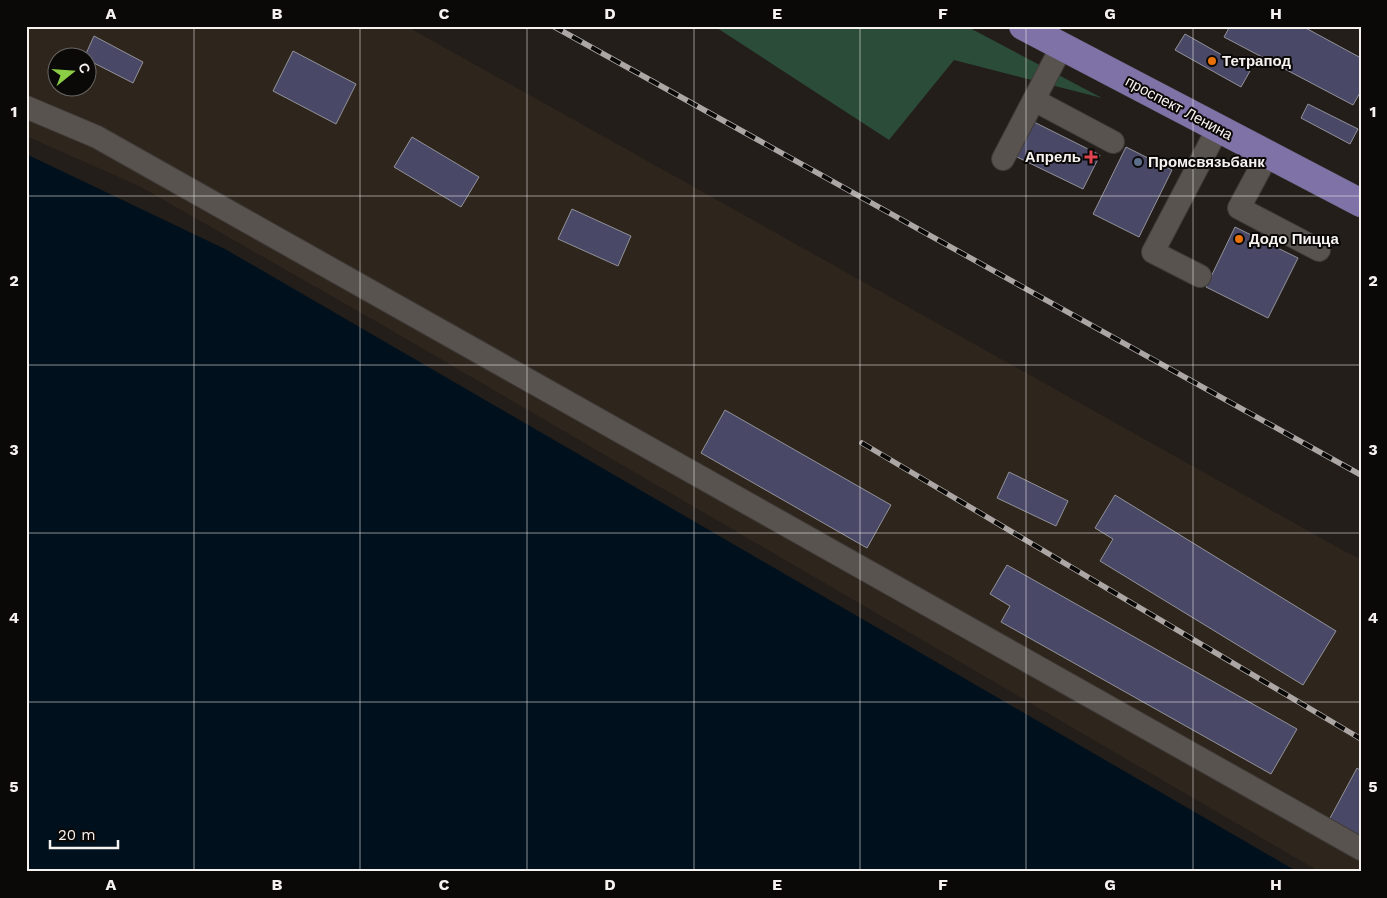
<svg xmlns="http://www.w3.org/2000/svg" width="1387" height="898" viewBox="0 0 1387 898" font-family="'Work Sans',sans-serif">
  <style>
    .built { fill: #2e251c; fill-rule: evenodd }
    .forest { fill: #2c4c3a }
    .water { fill: #00111d }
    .building { fill: #4a4867; stroke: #929299 }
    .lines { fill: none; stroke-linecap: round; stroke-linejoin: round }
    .minor-casing { stroke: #3f3b39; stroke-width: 24 }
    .major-casing { stroke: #3f3b39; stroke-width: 29 }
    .minor { stroke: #58534e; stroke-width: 22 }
    .major { stroke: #7e72a7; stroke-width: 28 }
    .rail-casing { stroke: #aca7a5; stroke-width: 5.5 }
    .rail { stroke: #0a0907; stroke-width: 4; stroke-dasharray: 11; stroke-linecap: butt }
    .grid { fill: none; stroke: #f6f2f0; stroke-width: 1; stroke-opacity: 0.55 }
    .food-dot { fill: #e8710a; stroke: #0a0907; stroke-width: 2 }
    .health-dot { fill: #e0444e; stroke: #0a0907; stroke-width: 2 }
    .service-dot { fill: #5c6f8a; stroke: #0a0907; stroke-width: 2 }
    .labels { text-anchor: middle; stroke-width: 4; stroke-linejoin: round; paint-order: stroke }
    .poi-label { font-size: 15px; font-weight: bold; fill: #f6f2f0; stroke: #0a0907; text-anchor: start }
    .street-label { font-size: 15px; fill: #f6f2f0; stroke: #0a0907 }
    .neatline { fill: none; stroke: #f6f2f0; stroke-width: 2 }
    .grid-label { font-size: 16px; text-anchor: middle; font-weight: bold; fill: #f6f2f0 }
  </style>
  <rect width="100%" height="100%" fill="#231e1a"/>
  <path class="built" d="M26,26H406L1346,552L1361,559V872H1320L377,322L139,186L26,136ZM58,58H88V88H58Z"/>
  <polygon class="forest" points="714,26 966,26 1102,98 954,60 889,140"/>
  <polygon class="water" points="26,154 225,249 1298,872 26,872"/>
  <g class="building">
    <polygon points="1230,26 1302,26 1361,58 1361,91 1353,105 1224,37"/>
    <polygon points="1185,34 1250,71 1241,87 1175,50"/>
    <polygon points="94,36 143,62 133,83 88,60 88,58 84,58"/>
    <polygon points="293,51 356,84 336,124 273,91"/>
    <polygon points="1308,104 1358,129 1350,144 1301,118"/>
    <polygon points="1034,122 1100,155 1083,189 1017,157"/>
    <polygon points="412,137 479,177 461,207 394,167"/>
    <polygon points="1126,147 1172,170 1139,237 1093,214"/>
    <polygon points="572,209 631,236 618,266 558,239"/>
    <polygon points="1235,227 1298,258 1268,318 1206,287"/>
    <polygon points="725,410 891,505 867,548 701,453"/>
    <polygon points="1009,472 1068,501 1056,526 997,498"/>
    <polygon points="1115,495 1336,631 1303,685 1100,561 1113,539 1095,528"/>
    <polygon points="1007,565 1297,729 1271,774 1001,622 1010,606 990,594"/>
    <polygon points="1357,768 1361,771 1361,837 1329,820"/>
  </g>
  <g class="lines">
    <g class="minor-casing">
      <g id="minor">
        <polyline points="1034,100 1113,142"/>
        <polyline points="26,107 97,137 1361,849"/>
        <polyline points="1268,154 1239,208 1319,250"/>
        <polyline points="1003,159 1062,46"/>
        <polyline points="1200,276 1153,252 1218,128"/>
      </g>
    </g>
    <g class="major-casing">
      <polyline id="major" points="1023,26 1361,203"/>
    </g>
    <use href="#minor" class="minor"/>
    <use href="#major" class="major"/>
    <g class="rail-casing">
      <g id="rail">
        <polyline points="553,26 1361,475"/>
        <polyline points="862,443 1361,739"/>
      </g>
    </g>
    <use href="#rail" class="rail"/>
  </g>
  <path class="grid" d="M194,26V872M360,26V872M527,26V872M694,26V872M860,26V872M1026,26V872M1193,26V872M26,196H1361M26,365H1361M26,533H1361M26,702H1361"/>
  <g class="food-dot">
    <circle cx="1212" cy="61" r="5"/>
    <circle cx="1239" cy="239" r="5"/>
  </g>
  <path class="health-dot" d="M1088.5 149.5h5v5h5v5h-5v5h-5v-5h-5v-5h5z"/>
  <circle class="service-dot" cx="1138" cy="162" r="5"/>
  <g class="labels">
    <g class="poi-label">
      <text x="1222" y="66">Тетрапод</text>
      <text x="1081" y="162" text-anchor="end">Апрель</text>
      <text x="1148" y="167">Промсвязьбанк</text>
      <text x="1249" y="244">Додо Пицца</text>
    </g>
    <g class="street-label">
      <text transform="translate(1179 108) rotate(28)" y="5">проспект Ленина</text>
    </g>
  </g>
  <rect width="1387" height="898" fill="none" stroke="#0a0907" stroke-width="55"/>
  <g transform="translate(72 72) rotate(73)"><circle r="24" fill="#0a0907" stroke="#686664"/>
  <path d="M0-4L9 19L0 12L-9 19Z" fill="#8bce46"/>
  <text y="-8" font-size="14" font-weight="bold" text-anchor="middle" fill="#f6f2f0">С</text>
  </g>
  <path d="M50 840v8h68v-8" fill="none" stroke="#f6f2f0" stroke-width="2.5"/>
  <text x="58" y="840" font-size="15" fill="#f6f2f0" stroke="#0a0907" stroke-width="4" paint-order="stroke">20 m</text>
  <rect x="28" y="28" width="1332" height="842" class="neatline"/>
  <g class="grid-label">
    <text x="111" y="19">A</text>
    <text x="277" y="19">B</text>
    <text x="444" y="19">C</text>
    <text x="610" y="19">D</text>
    <text x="777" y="19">E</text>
    <text x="943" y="19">F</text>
    <text x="1110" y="19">G</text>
    <text x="1276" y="19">H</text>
    <text x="14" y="117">1</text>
    <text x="1373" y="117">1</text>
    <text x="14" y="286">2</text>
    <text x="1373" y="286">2</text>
    <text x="14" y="455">3</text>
    <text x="1373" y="455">3</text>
    <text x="14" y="623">4</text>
    <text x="1373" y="623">4</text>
    <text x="14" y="792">5</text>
    <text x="1373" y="792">5</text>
    <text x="111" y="890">A</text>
    <text x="277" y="890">B</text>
    <text x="444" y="890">C</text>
    <text x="610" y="890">D</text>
    <text x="777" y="890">E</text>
    <text x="943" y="890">F</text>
    <text x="1110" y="890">G</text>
    <text x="1276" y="890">H</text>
  </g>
</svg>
